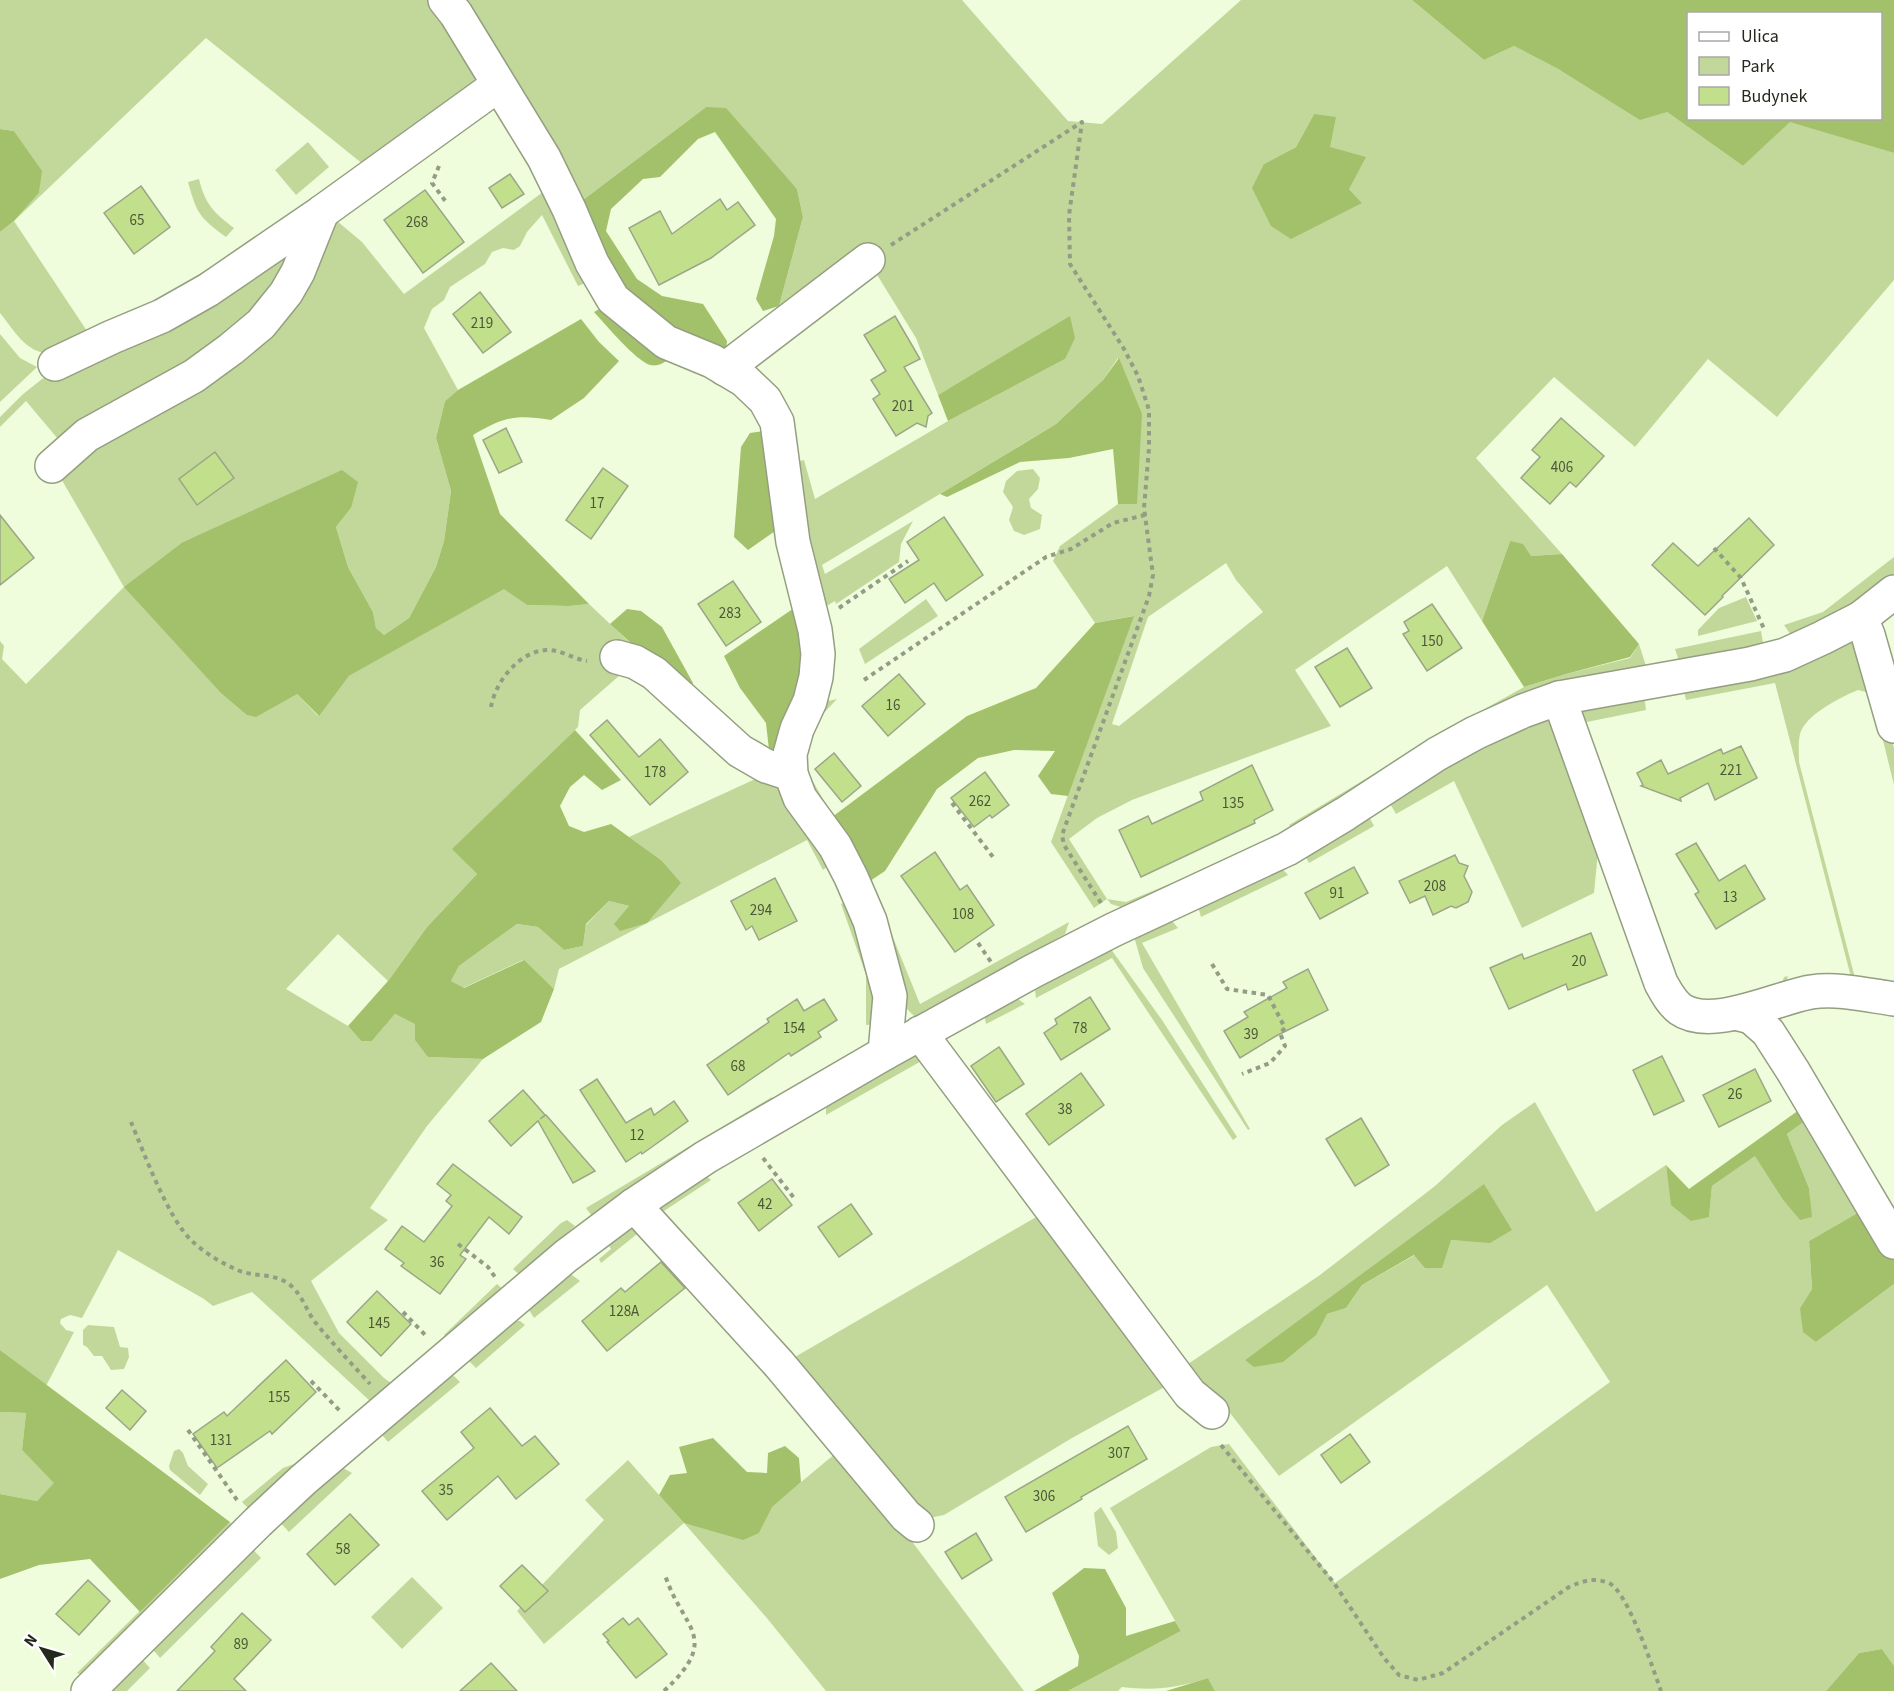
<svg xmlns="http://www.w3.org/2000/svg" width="1894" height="1691" viewBox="0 0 1894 1691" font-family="'Source Sans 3',sans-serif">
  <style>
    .green { fill: #c2d89b; fill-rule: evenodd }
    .forest { fill: #a3c06b; fill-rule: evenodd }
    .building { fill: #c2e08b; stroke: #9ba688; stroke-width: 1.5 }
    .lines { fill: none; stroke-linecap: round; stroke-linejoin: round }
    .minor-casing { stroke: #949f81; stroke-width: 36 }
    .path { stroke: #939c85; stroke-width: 4; stroke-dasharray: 4.5 4.5; stroke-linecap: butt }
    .minor { stroke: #fff; stroke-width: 33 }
    .labels { text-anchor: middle; stroke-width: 4.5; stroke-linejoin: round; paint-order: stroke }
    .number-label { font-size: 15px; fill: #4c5738 }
  </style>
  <rect width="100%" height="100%" fill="#f0fddd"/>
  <g class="green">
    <path d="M0,0H436C446,13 479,61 476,76C470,107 293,225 258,248C251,251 244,253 236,248L245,249L364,165L206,38L14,221L93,340L222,260V269L219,275L156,312L63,354C28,357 20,338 0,313V232L14,221L39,193L41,171L14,131L0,129Z"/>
    <path d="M462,0H962L1068,121L1102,124L1241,0H1412L1484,60L1514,46L1560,70L1667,112L1743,166L1790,121L1894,153V280L1777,417L1708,359L1635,447L1554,377L1476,458L1562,554L1531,556L1510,541L1482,621L1447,566L1295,670L1331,726L1132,800L1097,818L1069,839L1107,899L1126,902L1244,853L1127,909L1111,904L1107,899L1094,908L1051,842L1133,616L1095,623L1053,561L1060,546L1118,504H1137L1118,358L1103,380L1056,424L822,565L825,574L913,521L901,544L899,562L836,604L835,601L825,607L819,605L796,462L804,460L815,499L948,421L1065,359L1070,317L938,395L916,338L863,252L778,315L779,306L803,217L797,189L766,155L706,107L575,206ZM1314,114L1349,189L1362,203L1264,164L1296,147ZM1226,563L1236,580L1263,612L1119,726L1112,724L1148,617Z"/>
    <polygon points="308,142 329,167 296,195 275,170"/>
    <path d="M199,179C205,204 214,213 234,228L226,237C199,217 197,214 188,182Z"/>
    <polygon points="547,189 587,280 583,284 578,286 542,215 527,232 520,246 514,250 503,248 492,252 485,264 450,287 444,300 432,309 424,328 458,390 445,401 436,438 451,491 444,541 436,567 409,618 384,635 376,628 373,612 348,567 336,527 351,508 248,514 183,542 297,694 318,716 349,676 504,588 527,605 569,606 589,604 643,655 580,710 578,727 453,849 477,874 427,927 388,981 338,934 286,989 348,1026 361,1041 372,1041 395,1014 416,1024 428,1057 483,1059 427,1126 370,1208 388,1220 311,1281 339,1333 384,1378 391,1383 403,1372 403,1379 351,1421 349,1419 370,1401 252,1292 213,1306 204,1299 118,1250 82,1318 70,1315 61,1319 60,1323 66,1330 74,1332 46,1386 0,1350 0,641 4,646 2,659 26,684 124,587 56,470 187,388 331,216 362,242 404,294"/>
    <polygon points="296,240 265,311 63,445 26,401 0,427 0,417 22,395 42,379"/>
    <polygon points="0,334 20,358 37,367 0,402"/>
    <polygon points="1033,469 1040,478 1038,489 1029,499 1031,508 1042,515 1040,529 1024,535 1014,531 1009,520 1013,507 1003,492 1006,481 1017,471"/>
    <polygon points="1894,557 1894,577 1858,605 1793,638 1784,625 1823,612"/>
    <polygon points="1746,597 1757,621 1698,636 1698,630 1719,608"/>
    <polygon points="926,599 938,616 865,664 859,649"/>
    <polygon points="1761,631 1764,648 1680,664 1675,649"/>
    <path d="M1852,638L1861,642L1866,649L1875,675L1894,748V785L1875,708L1866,692L1858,690C1841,697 1805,715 1800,734C1798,742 1799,753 1799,762L1855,978L1859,982L1894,989V993L1854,987H1810L1803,973L1810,982L1852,981L1775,683L1686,700L1683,687C1724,681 1767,675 1805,660C1821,653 1836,645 1852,638Z"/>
    <polygon points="1639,644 1647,669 1463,721 1524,687 1566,674 1630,658"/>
    <path d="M1644,694L1646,710L1582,723L1634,855L1684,995L1695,1006L1713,1009L1780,990L1784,977L1788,976L1784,993C1748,1005 1708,1025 1676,994L1575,722V711L1580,706Z"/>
    <polygon points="837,699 821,716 807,752 807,771 870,881 920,1004 1069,922 1065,934 921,1016 915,1017 907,1009 883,937 801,775 808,727 824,702"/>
    <polygon points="1547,715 1598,852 1594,893 1522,928 1454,781 1396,814 1388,800 1424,777"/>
    <polygon points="1445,731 1445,736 1293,829 1289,825"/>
    <polygon points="766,774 781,783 828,866 823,870 807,840 559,969 554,989 523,960 463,988 451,981 459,966 517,924 538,927 564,950 583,946 586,925 609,901 629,906 620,931 661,860 629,837"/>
    <polygon points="1367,813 1374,826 1309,863 1303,852"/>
    <polygon points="1279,865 1288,875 1201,917 1197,902"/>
    <polygon points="852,898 870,950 878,1024 866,1025 866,975 841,904"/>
    <polygon points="1168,916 1178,928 1142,943 1250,1129 1248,1130 1143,968 1133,933"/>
    <polygon points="1108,945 1162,1020 1237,1137 1233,1140 1112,958 1036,998 1035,991 1044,979"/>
    <polygon points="1018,999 1025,1004 986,1024 984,1014"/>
    <polygon points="912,1051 925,1059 826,1115 826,1103"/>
    <polygon points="772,1097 773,1101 591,1215 586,1208"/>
    <path d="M1535,1102L1596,1212L1666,1165L1672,1205L1709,1216L1712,1186L1756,1155L1783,1200L1800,1219L1811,1217L1809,1188L1787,1134L1812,1116L1866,1208L1809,1241L1812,1289L1800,1308L1816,1342L1894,1284V1666L1882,1649L1859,1653L1826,1691H1215L1208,1678C1177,1688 1154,1691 1122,1687L1118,1691H1068L1181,1631L1110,1508L1211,1447L1229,1444L1335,1583L1610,1382L1547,1285L1279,1476L1209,1386L1199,1394L1179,1370L1320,1275L1435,1186L1502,1125ZM1485,1185L1490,1242L1450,1240L1415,1255L1362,1285L1346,1308L1327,1314L1245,1360Z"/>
    <polygon points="703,1173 711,1180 664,1211 655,1205"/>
    <polygon points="1043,1213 1170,1384 1072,1438 944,1515 920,1520 788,1361"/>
    <polygon points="567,1220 575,1226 520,1275 513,1269 561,1223"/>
    <polygon points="634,1220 642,1230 601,1263 599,1259 611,1249 606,1241"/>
    <polygon points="568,1272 580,1281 534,1318 529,1310 532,1300"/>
    <polygon points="497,1284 504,1290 448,1339 444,1335"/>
    <polygon points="508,1320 520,1321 525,1325 476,1368 464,1356"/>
    <polygon points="88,1325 114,1327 120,1347 128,1348 129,1357 124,1369 111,1370 102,1356 94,1356 87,1347 83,1345 83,1330"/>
    <polygon points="452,1374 460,1382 388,1442 377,1429"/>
    <polygon points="0,1412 26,1413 22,1450 55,1483 37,1501 0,1494"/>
    <polygon points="334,1431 336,1437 252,1512 242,1502 283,1468 294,1464"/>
    <polygon points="842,1448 1024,1691 826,1691 766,1617 684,1523 544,1644 517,1611 604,1520 585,1500 628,1460 684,1523 759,1533 771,1507"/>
    <polygon points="179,1449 183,1453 188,1466 208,1484 200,1495 170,1470 169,1466 174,1451"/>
    <polygon points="338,1465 352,1473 289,1532 277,1519"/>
    <polygon points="1101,1507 1116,1532 1118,1548 1109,1555 1098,1546 1094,1513"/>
    <polygon points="230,1522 234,1529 86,1678 77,1673"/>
    <polygon points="249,1545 261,1558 160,1658 150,1646"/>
    <polygon points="412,1577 443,1608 402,1649 371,1617"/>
    <polygon points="140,1657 150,1668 127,1691 105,1691"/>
  </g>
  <g class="forest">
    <path d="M1412,0H1894V153L1790,122L1743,166L1667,112L1640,120L1560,70L1514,46L1484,60ZM1688,14H1880V118H1688Z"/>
    <polygon points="706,107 726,108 797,189 803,217 779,306 763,311 756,299 774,236 776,219 715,132 698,139 660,177 643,179 611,209 606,231 637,279 662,296 703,304 727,341 726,350 713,352 623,296 575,206"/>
    <polygon points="1314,114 1336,117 1330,147 1366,157 1349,189 1362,203 1291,239 1271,226 1252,188 1264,164 1296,147"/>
    <polygon points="0,129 14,131 42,171 39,193 14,221 0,232"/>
    <path d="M601,308L672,357C665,362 659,367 650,365C635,360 606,325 594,312Z"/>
    <polygon points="1070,316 1075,338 1065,359 948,421 938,395"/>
    <path d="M581,319L599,342L619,361L584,398L551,420C516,414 504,417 473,435L500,514L589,604L569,606L527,605L504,589L349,676L319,716L297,694L256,717L247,715L221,693L124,587L183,542L342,470L358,482L351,508L336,527L348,567L373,612L376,628L384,635L409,618L436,567L444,541L451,491L436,438L445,401L458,390Z"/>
    <polygon points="1119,358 1142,414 1137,504 1118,504 1113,449 1069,458 1020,462 947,497 940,494 1056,424 1103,380"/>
    <polygon points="764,431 778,529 748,550 734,537 741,447 750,433"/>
    <polygon points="1510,541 1523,544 1531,556 1562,554 1639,644 1630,657 1566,674 1524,687 1482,621"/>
    <polygon points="797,606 807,665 782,749 769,750 766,723 740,688 724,656"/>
    <polygon points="627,609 641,611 662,627 693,683 687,694 610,624"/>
    <polygon points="1134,616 1068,796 1051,794 1038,776 1055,751 1014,750 978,758 937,789 885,871 870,881 828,820 967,716 1036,688 1095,623"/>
    <polygon points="575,730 621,780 602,790 584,775 570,787 560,806 569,826 584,832 611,824 661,860 681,883 647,923 620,931 614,924 629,906 609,901 586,924 583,946 564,950 538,927 517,924 459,966 451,981 464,988 524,960 554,989 541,1022 483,1059 428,1057 415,1040 415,1024 395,1014 372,1041 361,1041 348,1026 388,981 427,927 477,874 452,849"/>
    <polygon points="1806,1105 1812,1116 1787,1134 1809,1188 1812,1217 1800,1220 1783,1200 1755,1156 1712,1186 1709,1217 1691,1221 1671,1205 1666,1165 1689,1189"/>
    <polygon points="1484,1184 1512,1230 1490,1243 1451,1240 1442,1268 1425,1268 1414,1255 1362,1285 1346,1308 1327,1314 1316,1335 1283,1362 1254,1367 1245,1360"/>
    <polygon points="1866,1208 1894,1250 1894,1284 1816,1342 1803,1332 1800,1308 1812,1289 1809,1241"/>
    <polygon points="0,1350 230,1522 140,1612 90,1559 39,1565 0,1579 0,1494 37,1501 54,1483 22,1450 26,1413 0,1412"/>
    <polygon points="713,1438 747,1472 767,1473 768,1453 785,1446 799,1458 801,1482 772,1507 759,1533 743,1540 684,1523 659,1495 670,1475 687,1473 679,1447"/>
    <polygon points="1084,1568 1105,1569 1126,1608 1126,1636 1175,1621 1181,1631 1068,1691 1034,1691 1078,1666 1079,1656 1052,1593"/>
    <polygon points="1882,1649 1894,1666 1894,1691 1826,1691 1859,1653"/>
    <polygon points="1208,1678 1215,1691 1166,1691"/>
  </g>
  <g class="building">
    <polygon points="510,174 524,194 502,208 489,188"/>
    <polygon points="141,186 170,227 134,254 104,213"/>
    <polygon points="425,190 464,242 423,273 384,220"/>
    <polygon points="720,199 727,210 738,202 755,225 711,258 659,285 629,228 660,211 672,234"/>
    <polygon points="480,292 511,332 483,353 453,314"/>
    <polygon points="895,316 920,359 904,367 932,413 928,416 926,427 917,423 896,436 873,399 880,394 871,380 886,371 864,335"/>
    <polygon points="1561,418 1604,456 1576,487 1570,482 1550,504 1521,478 1540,457 1532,450"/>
    <polygon points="506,428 522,462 499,473 483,440"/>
    <polygon points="215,452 234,478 197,505 179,479"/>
    <polygon points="603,468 628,486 591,539 566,520"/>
    <polygon points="0,515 34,558 0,585"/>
    <polygon points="944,517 983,575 946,601 934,583 905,603 889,579 919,560 907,542"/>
    <polygon points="1749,518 1774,545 1722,596 1723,597 1705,615 1652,565 1673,543 1698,566"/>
    <polygon points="733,581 761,622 726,646 698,604"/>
    <polygon points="1432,604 1462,648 1427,671 1403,634 1409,631 1404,622"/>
    <polygon points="1347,648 1372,688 1340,707 1315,667"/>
    <polygon points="899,674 925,704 888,736 862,706"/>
    <polygon points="607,720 639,757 660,739 688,772 650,805 590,735"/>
    <polygon points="1741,746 1757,778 1715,800 1708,783 1680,798 1681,801 1641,786 1643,785 1637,773 1661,760 1668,774 1721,749 1723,754"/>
    <polygon points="834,753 861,786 842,802 815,769"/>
    <polygon points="1252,765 1273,810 1254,820 1255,823 1141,877 1119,830 1148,816 1152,824 1203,800 1200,792"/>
    <polygon points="985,772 1009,805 992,818 990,815 974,827 951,798"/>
    <polygon points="1696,843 1719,881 1745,865 1765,899 1716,929 1695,894 1699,892 1676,854"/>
    <polygon points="935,852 960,890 967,885 994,925 955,952 901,876"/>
    <polygon points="1455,855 1459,863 1468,866 1464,876 1472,892 1468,902 1456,908 1451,906 1433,915 1425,896 1410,903 1399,881"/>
    <polygon points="1354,867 1368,893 1320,919 1305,893"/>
    <polygon points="775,878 797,921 759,940 752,926 746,930 731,901"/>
    <polygon points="1591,933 1607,975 1568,990 1566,984 1509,1009 1490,968 1522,954 1524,959"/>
    <polygon points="1308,969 1328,1010 1276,1036 1240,1058 1224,1031 1248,1017 1244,1012 1287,988 1283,982"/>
    <polygon points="1090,997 1110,1029 1061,1060 1044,1033 1057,1024 1055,1019"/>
    <polygon points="797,999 804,1011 824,999 837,1020 818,1032 821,1037 791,1056 789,1053 728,1095 707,1065 769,1022 767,1019"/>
    <polygon points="999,1047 1024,1084 996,1102 971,1066"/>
    <polygon points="1662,1056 1684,1101 1654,1115 1633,1070"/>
    <polygon points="1755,1069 1771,1101 1719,1127 1703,1095"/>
    <polygon points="1081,1073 1104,1105 1049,1145 1026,1114"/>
    <polygon points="597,1079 626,1123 651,1108 654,1115 674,1101 688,1121 642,1154 641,1152 626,1162 580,1090"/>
    <polygon points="523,1090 545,1115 540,1119 546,1115 595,1171 573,1183 538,1121 511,1146 489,1121"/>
    <polygon points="1361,1118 1389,1165 1355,1186 1326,1139"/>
    <polygon points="453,1164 522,1217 509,1234 489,1217 460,1255 466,1259 440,1294 401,1266 404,1263 385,1249 402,1226 424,1242 452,1206 446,1201 451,1195 437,1184"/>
    <polygon points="772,1179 792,1205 759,1231 738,1203"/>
    <polygon points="851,1204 872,1234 839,1257 818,1227"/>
    <polygon points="661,1262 685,1288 607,1351 582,1321 621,1288 625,1292"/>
    <polygon points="377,1291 411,1324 381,1356 347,1322"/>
    <polygon points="286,1360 316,1392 272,1434 270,1431 217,1468 193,1434 224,1412 227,1416"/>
    <polygon points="122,1390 146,1411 130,1430 106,1408"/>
    <polygon points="490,1408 522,1446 535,1436 559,1464 516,1499 498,1476 447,1520 422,1491 474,1448 461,1432"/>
    <polygon points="1128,1426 1147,1459 1081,1497 1082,1499 1026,1532 1005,1497"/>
    <polygon points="1350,1434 1370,1462 1341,1483 1321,1455"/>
    <polygon points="350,1514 379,1545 335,1585 307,1554"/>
    <polygon points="976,1533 992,1560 962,1579 945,1552"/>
    <polygon points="522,1565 548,1591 525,1612 500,1586"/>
    <polygon points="88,1580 110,1601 79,1635 56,1614"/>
    <polygon points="242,1613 271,1640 234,1679 246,1691 177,1691 215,1651 211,1647"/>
    <polygon points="623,1618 629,1625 638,1618 667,1654 636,1678 607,1642 609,1641 603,1634"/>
    <polygon points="491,1663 517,1691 460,1691"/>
  </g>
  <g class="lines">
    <g class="minor-casing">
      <g id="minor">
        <polyline points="445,0 456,14 544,158 569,209 592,263 613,299 666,342 712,361 744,380 765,400 777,422 793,542 815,630 818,654 816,677 810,701 797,729 790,754 791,774 800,798 835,846 851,877 870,921 890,996 885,1053"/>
        <polyline points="55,364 112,337 162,316 208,290 322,212 498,85"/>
        <polyline points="725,369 868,260"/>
        <polyline points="52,466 87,435 194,376 231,349 261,324 286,293 298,272 322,212"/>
        <polyline points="1861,618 1868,635 1894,726"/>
        <polyline points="617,657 635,662 654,673 740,751 766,766 791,774"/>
        <path d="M1559,698L1661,983C1666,992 1671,1002 1680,1009C1711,1031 1776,998 1811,992C1838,988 1867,995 1894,999"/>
        <polyline points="1736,1013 1751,1017 1768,1032 1793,1071 1894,1242"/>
        <polyline points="920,1033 1190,1394 1212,1412"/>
        <polyline points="634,1205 779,1364 906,1516 917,1525"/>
        <polyline points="88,1691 258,1522 303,1480 566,1256 634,1205 706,1157 885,1053 1033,971 1113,930 1287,849 1345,814 1437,754 1475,733 1523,711 1559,698 1750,664 1785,655 1822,638 1861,618 1894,592"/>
      </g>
    </g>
    <g class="path">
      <polyline points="439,166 432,183 446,202"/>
      <polyline points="891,245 1082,122 1069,215 1070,264 1124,349 1138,376 1149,410 1149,448 1144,508 1153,575 1149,596 1062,835 1064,845 1101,903"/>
      <polyline points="1714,548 1741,578 1765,631"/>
      <polyline points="839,608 908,561"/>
      <polyline points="864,680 1046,557 1071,549 1113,523 1145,515"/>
      <path d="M491,707C495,683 518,652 546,650C560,649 573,659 587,661"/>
      <polyline points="952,803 993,857"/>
      <polyline points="978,943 991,962"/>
      <polyline points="1212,964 1227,989 1268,995 1285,1028 1280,1033 1285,1046 1270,1063 1242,1074"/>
      <path d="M131,1122C144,1153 168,1218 191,1240C202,1251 218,1261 233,1268C251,1278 273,1272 289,1284C302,1294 306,1310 315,1322C332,1343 351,1363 370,1384"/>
      <polyline points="763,1158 794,1198"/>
      <polyline points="458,1244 488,1267 495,1277"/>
      <polyline points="403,1312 427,1337"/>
      <polyline points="311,1381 340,1411"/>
      <polyline points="188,1430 237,1500"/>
      <path d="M1221,1445L1334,1583L1384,1658L1399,1675L1418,1680L1443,1673L1569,1587C1583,1581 1593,1577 1609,1583C1628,1592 1653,1669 1661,1691"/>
      <path d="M664,1691C722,1637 683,1630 665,1575"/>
    </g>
    <use href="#minor" class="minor"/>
  </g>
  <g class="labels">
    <g class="number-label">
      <text x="137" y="225">65</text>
      <text x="417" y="227">268</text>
      <text x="482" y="328">219</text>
      <text x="903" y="411">201</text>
      <text x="1562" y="472">406</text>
      <text x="597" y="508">17</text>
      <text x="730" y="618">283</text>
      <text x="1432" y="646">150</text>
      <text x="893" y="710">16</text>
      <text x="1731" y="775">221</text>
      <text x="655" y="777">178</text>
      <text x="980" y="806">262</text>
      <text x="1233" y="808">135</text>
      <text x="1435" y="891">208</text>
      <text x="1337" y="898">91</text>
      <text x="1730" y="902">13</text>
      <text x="761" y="915">294</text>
      <text x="963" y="919">108</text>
      <text x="1579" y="966">20</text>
      <text x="794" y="1033">154</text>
      <text x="1080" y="1033">78</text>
      <text x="1251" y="1039">39</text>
      <text x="738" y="1071">68</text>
      <text x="1735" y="1099">26</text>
      <text x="1065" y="1114">38</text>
      <text x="637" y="1140">12</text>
      <text x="765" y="1209">42</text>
      <text x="437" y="1267">36</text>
      <text x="624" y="1316">128A</text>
      <text x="379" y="1328">145</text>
      <text x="279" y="1402">155</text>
      <text x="221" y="1445">131</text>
      <text x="1119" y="1458">307</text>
      <text x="446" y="1495">35</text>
      <text x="1044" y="1501">306</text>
      <text x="343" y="1554">58</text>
      <text x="241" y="1649">89</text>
    </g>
  </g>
  <rect x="1687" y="12" width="195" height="108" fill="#ffffff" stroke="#a8a9a5" stroke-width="1.5"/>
  <rect x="1699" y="32" width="30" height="9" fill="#ffffff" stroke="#a8a9a5" stroke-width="1.5"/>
  <text x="1741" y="42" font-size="18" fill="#25291d">Ulica</text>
  <rect x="1699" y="57" width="30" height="18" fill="#c2d89b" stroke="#a8a9a5" stroke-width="1.5"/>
  <text x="1741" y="72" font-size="18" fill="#25291d">Park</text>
  <rect x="1699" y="87" width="30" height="18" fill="#c2e08b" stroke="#a8a9a5" stroke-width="1.5"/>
  <text x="1741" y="102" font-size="18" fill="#25291d">Budynek</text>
  <g transform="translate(42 1649) rotate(307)" stroke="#ffffff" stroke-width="4.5" paint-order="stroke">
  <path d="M0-4.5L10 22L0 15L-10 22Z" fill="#25291d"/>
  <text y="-9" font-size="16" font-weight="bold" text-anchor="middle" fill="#25291d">N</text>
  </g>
</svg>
